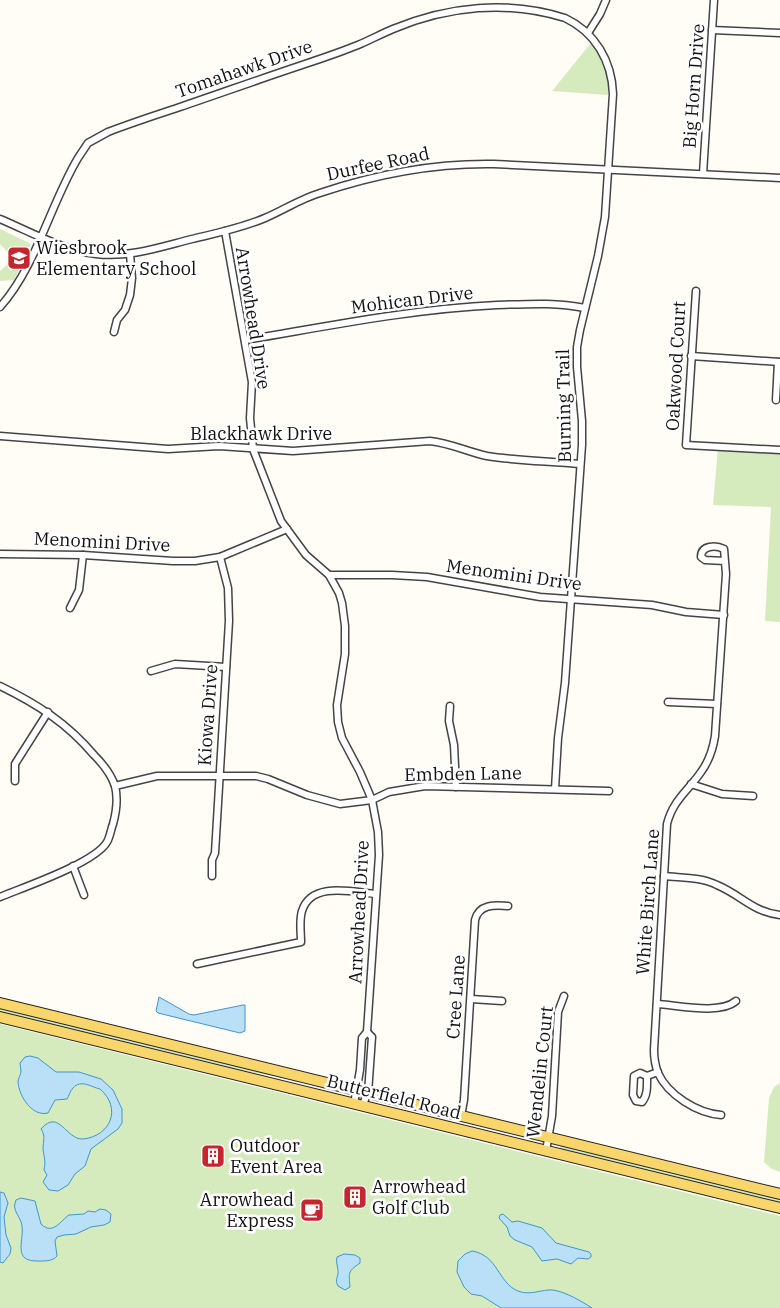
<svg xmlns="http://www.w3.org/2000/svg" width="780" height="1308" viewBox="0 0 780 1308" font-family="'IBM Plex Serif',serif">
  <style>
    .green { fill: #d5ebbd }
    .water { fill: #b9e0f7; stroke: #3f96cf }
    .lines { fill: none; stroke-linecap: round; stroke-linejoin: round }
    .street-casing { stroke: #444; stroke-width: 9 }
    .primary-casing { stroke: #222; stroke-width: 12 }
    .street { stroke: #fff; stroke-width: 6 }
    .primary { stroke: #f9d66b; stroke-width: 10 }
    .labels { text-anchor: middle; stroke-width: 5; stroke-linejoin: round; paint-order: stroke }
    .street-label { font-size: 18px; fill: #111; stroke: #fff }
    .poi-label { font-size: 18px; fill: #111; stroke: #fff; text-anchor: start }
  </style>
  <rect width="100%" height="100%" fill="#fffdf5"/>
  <g class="green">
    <path d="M591,43C603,60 609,73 608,95L552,91Z"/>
    <polygon points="0,229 31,244 14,280 0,281 0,271 14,259 0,244"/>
    <polygon points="718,448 780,452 780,622 765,621 771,507 713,505"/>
    <polygon points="0,1006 295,1080 216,1066 0,1014"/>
    <polygon points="0,1024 780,1216 780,1308 0,1308"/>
    <polygon points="780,1083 780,1172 772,1169 764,1162 769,1098 774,1087"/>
    <polygon points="561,1145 780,1197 780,1205 560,1149"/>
  </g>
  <g class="water">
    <polygon points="159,997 189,1014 194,1015 243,1005 245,1005 245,1031 240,1033 158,1013 156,1011"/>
    <path d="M30,1056L38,1058L56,1072H79L101,1079L113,1090L122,1109V1123L118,1129L91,1149L85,1166L75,1174L68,1185L58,1191L49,1190L43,1182L47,1175L44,1170C46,1160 44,1158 43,1149C43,1141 46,1136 41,1129C59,1108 66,1140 83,1139C111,1136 122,1108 100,1089C91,1087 81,1079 73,1088C70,1091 69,1096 67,1099L55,1100L48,1113C32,1117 19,1096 18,1082C18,1078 21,1075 21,1071C21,1068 20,1066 20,1063L25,1057Z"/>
    <polygon points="0,1192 4,1193 8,1203 4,1217 6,1235 11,1248 10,1254 3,1263 0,1262"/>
    <path d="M21,1198L35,1201L41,1224C53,1236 61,1220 69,1215L84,1214L88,1211L95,1212L100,1209L106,1210L111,1214L110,1222L104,1225L91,1227L76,1234L64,1235L57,1237L55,1241L57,1256C53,1261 46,1261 39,1261C12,1262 24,1242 22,1226C21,1216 11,1211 16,1200Z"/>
    <polygon points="503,1214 512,1222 518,1221 542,1228 556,1243 589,1252 591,1254 591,1257 588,1259 578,1258 571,1264 557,1259 542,1261 532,1247 515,1240 510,1236 507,1227 499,1218 500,1215"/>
    <path d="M472,1251C498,1255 498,1283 518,1291C530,1296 542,1289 553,1290C566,1292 581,1301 592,1308H501L482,1296L471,1294L464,1287L457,1272L458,1261L465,1254Z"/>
    <path d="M344,1254L355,1255L360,1258V1263C347,1272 349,1273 350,1287L345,1290L338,1286C334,1279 339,1277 338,1270C337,1264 336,1262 337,1257Z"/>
  </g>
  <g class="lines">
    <g class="street-casing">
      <g id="street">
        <polyline points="712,30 780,33"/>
        <polyline points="588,33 600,14 606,0"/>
        <polyline points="703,174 714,0"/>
        <path d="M0,219C31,232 62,250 96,254C129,258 160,247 192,239C217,233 242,228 265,218C284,210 300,199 320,193C376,174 435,163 494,164L780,178"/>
        <polyline points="225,231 252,382 250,418 253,449 281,521 306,555 329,575 339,593 342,603 345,626 345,654 337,705 338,722 342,738 360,772 372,800 378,832 379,855 367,1032 362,1038 360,1070 354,1104"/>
        <polyline points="696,291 686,445 780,450"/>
        <path d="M0,307C36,267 50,205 78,158L88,143L108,132C131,123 156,115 180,107C221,93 263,78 305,64C323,58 341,52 358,45C370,40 381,34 393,29C448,6 508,0 565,18C595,32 612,61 613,94L605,217L598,256L580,330L577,347V367L582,421V445L565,683L558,738L555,789"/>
        <polyline points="114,332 117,320 125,310 130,295 132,278 130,254"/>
        <path d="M245,340C329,326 412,309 497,305C529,304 554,302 585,308"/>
        <polyline points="691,356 780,362"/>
        <polyline points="776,400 778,362"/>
        <path d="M0,436L168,449L219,446L293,451L430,441C450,443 468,452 487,456C518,461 549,461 580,464"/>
        <polyline points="0,554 83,555 173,561 195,561 220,557 287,529"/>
        <polyline points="329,575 392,575 427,577 540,597 652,605 686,612 724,615"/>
        <polyline points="70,608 79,590 83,555"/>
        <polyline points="151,671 175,664 226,667"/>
        <path d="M0,686C37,704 67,723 94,755C102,763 111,774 115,786C118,798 116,813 113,824C111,829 110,837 107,842C95,863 24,887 0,897"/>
        <polyline points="668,702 717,704"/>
        <polyline points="450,706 449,721 454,745 456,787"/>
        <polyline points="15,781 15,764 48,712"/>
        <polyline points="691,784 722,794 753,796"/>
        <polyline points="115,786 157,776 256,776 268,779 307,795 340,804 372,800 389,792 425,786 609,791"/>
        <polyline points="73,866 84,895"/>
        <polyline points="212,876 212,860 215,853 229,621 228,588 220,557"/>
        <path d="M664,876C682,878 701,877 717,885C741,895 753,912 780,915"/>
        <path d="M197,964L301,942C301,933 299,920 302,911C311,881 353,892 376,894"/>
        <polyline points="471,999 502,1001"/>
        <path d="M657,1004C677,1005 720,1015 736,1001"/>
        <path d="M647,1076C647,1085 648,1095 642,1102L636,1101L633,1095L634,1076L640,1073L647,1076L658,1072"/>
        <polyline points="362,1106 368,1093 372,1037 367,1032"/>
        <path d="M721,1115C697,1113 668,1095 658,1073C655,1065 654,1057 654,1050L667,824C673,800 688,791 701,772C709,761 713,749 715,736L726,574L724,549C716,545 701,545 701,557L705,560L725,561"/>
        <path d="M461,1116L464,1100L475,920C479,904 494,905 508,906"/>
        <polyline points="546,1151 552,1116 558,1012 564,996"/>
      </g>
    </g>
    <g class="primary-casing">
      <g id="primary">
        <polyline points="0,1003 780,1194"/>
        <polyline points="0,1017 780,1208"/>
      </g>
    </g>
    <use href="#street" class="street"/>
    <use href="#primary" class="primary"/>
  </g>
  <defs>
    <g id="school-square" transform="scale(1.25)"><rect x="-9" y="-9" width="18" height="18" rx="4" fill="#c4262e" stroke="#fff"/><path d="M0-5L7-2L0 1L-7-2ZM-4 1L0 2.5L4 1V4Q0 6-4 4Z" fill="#fff"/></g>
    <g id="building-square" transform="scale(1.25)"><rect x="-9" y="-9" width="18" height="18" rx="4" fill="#c4262e" stroke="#fff"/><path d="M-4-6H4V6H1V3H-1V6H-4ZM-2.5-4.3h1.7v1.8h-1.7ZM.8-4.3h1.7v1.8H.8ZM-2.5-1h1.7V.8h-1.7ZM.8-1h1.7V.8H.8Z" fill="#fff"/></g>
    <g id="cafe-square" transform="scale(1.25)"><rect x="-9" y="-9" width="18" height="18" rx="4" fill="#c4262e" stroke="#fff"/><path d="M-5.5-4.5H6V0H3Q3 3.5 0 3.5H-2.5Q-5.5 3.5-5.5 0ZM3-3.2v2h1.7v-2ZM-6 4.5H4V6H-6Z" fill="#fff"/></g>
  </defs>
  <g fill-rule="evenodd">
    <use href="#school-square" x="19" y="258"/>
    <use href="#building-square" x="213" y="1156"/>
    <use href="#building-square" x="355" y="1197"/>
    <use href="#cafe-square" x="312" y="1210"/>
  </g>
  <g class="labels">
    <g class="street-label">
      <text transform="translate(244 69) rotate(-19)" y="6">Tomahawk Drive</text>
      <text transform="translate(694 86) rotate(-86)" y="6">Big Horn Drive</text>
      <text transform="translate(378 164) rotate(-12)" y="6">Durfee Road</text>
      <text transform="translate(412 300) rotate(-7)" y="6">Mohican Drive</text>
      <text transform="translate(253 318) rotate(81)" y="6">Arrowhead Drive</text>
      <text transform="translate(676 366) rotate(-87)" y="6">Oakwood Court</text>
      <text transform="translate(564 406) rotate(-91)" y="6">Burning Trail</text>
      <text x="261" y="440">Blackhawk Drive</text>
      <text transform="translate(102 542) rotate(3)" y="6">Menomini Drive</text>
      <text transform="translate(514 575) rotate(8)" y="6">Menomini Drive</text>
      <text transform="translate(208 715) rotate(-86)" y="6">Kiowa Drive</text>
      <text transform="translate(463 774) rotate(-1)" y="6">Embden Lane</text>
      <text transform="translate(648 902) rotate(-86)" y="6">White Birch Lane</text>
      <text transform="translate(359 912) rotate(-87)" y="6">Arrowhead Drive</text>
      <text transform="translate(456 997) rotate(-86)" y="6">Cree Lane</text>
      <text transform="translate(540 1072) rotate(-84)" y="6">Wendelin Court</text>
      <text transform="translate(394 1097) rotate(14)" y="6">Butterfield Road</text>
    </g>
    <g class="poi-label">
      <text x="36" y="254">Wiesbrook<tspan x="36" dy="21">Elementary School</tspan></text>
      <text x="230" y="1152">Outdoor<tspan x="230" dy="21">Event Area</tspan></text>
      <text x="372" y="1193">Arrowhead<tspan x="372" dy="21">Golf Club</tspan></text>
      <text x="294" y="1206" text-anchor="end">Arrowhead<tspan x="294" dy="21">Express</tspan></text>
    </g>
  </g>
</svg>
